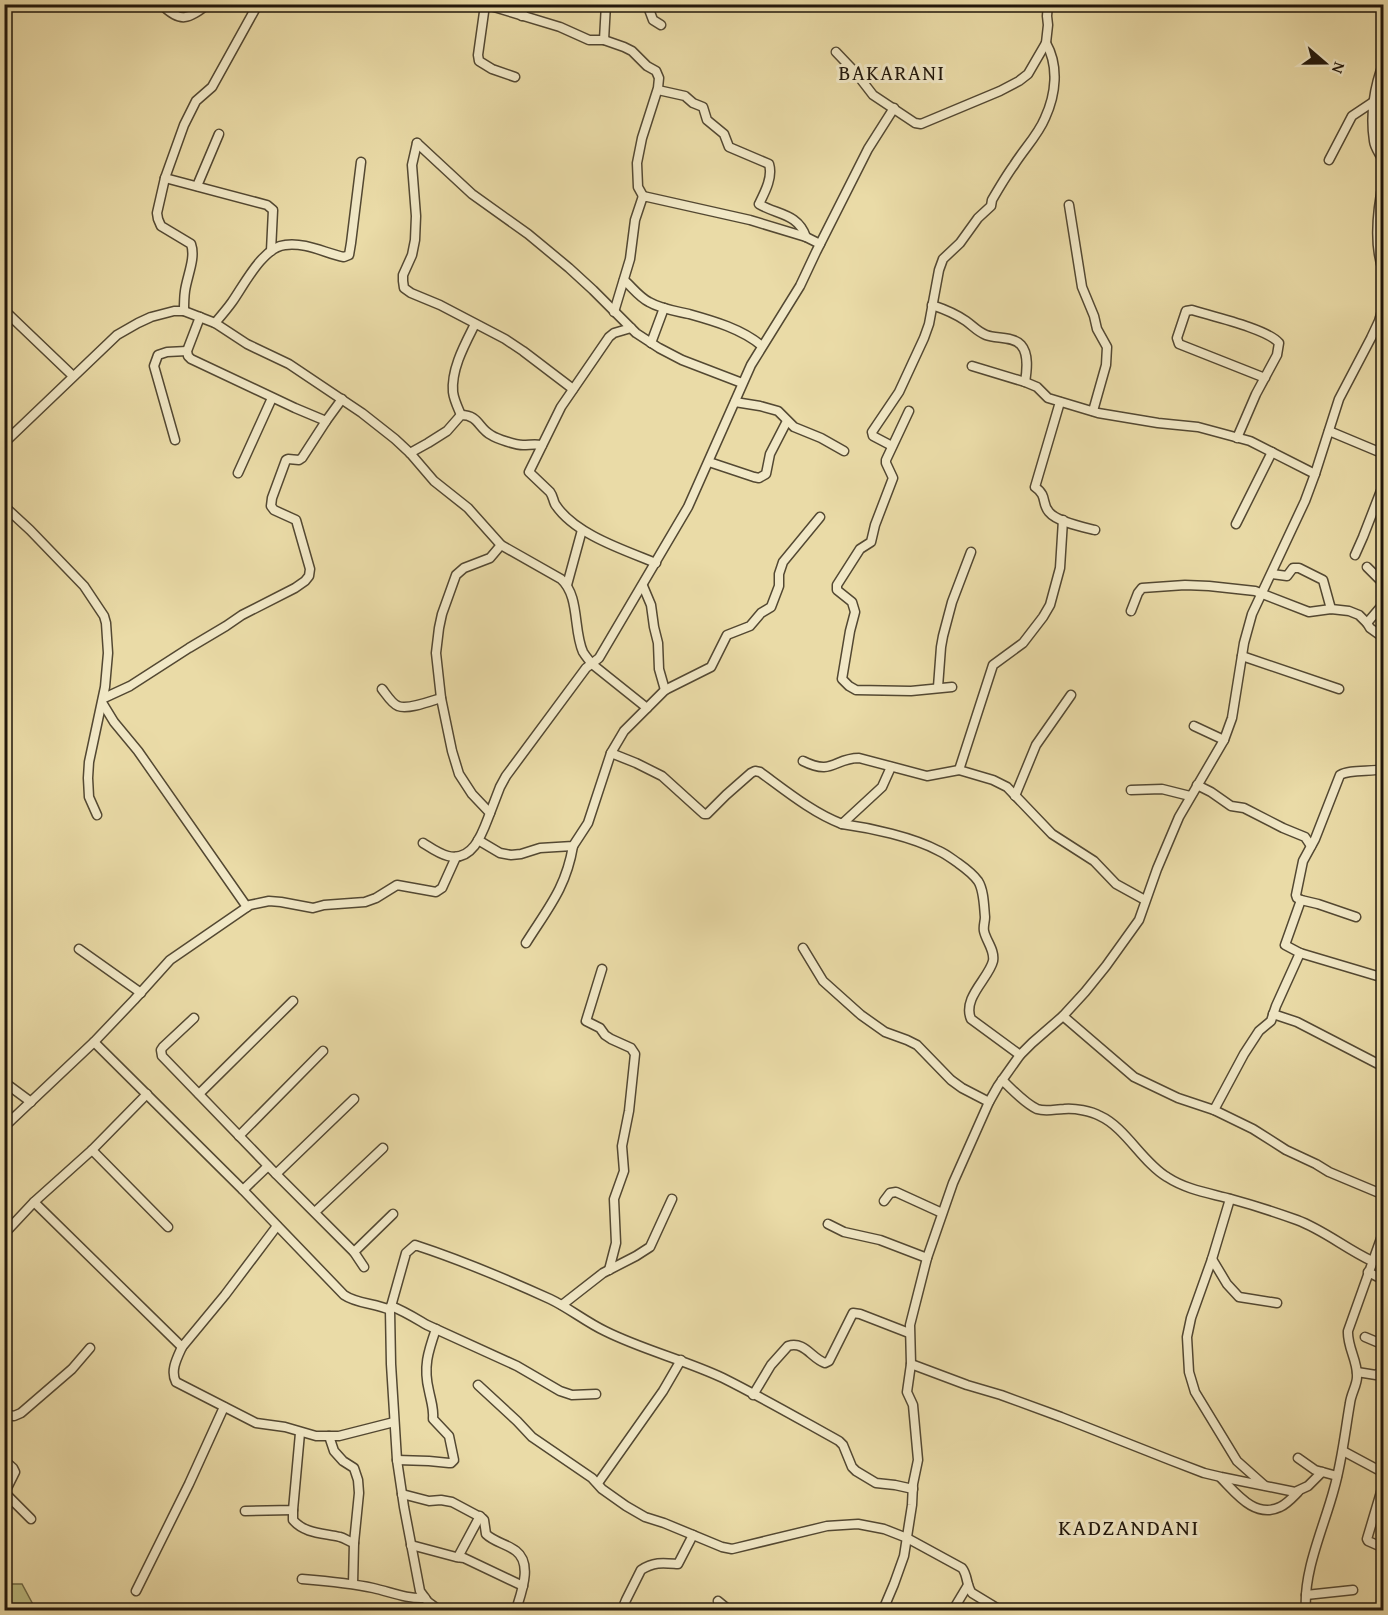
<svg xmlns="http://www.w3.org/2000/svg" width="1388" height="1615" viewBox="0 0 1388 1615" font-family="'Gentium Book Plus',serif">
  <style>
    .green { fill: #bdbe83; stroke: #6f6a47; stroke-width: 1.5 }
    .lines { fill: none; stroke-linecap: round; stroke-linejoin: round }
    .minor-casing { stroke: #534832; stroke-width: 11 }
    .minor { stroke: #f1e8c6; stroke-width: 8 }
    .labels { text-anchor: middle; stroke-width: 6; stroke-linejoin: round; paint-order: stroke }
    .neighbourhood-label { font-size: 21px; letter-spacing: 1.5px; fill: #21170b; stroke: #f1e8c6 }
    .quarter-label { font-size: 22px; letter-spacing: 1.5px; fill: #21170b; stroke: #f1e8c6 }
  </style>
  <rect width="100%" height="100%" fill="#eadba7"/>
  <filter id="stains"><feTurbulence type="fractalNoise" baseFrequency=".00333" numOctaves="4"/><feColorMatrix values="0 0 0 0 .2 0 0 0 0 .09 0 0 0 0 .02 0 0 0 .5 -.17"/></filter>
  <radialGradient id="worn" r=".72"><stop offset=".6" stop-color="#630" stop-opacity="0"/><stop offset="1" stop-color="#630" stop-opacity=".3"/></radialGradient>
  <polygon class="green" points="4,1584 22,1584 36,1610 5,1610"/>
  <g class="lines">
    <g class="minor-casing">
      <g id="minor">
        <path d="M161,4C181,24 188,19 208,4"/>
        <polyline points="484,4 560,27 589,40 604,40 624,47 632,51 647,66 656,71 659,78 658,88 642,138 637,163 638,187 643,196"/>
        <polyline points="647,4 653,20 661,25"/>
        <polyline points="485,5 478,55 479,61 492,69 515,77"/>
        <polyline points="522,16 524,4"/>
        <polyline points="604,40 606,4"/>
        <polyline points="836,52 856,73 873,95 915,123 921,124 1000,91 1019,81 1028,74 1046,43 1048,25 1047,16 1048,4"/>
        <path d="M1384,62C1374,86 1370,115 1374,141C1375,149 1381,155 1384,163"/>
        <path d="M658,90L685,96L693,103L703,107L707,120L724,134L729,147L769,164C773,177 765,192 759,204C777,215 798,213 806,237"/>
        <polyline points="417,143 472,194 528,234 569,268 593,290 636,333 659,348 682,360 742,383"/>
        <polyline points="417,143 412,165 416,216 415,240 412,255 403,275 403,281 404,288 411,293 440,305 505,339 523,351 573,389"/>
        <polyline points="1329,160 1352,116 1373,102"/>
        <polyline points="165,178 267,205 273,210 271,251"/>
        <path d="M1384,178C1378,206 1373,246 1384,273"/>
        <polyline points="197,186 219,134"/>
        <polyline points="1069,205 1082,287 1094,316 1097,329 1107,347 1106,365 1093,411"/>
        <path d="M624,280C632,287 639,297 649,302C661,309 676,311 689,314C714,321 742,329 762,346"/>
        <path d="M932,305C944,309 956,314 966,321C973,326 978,332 986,335C996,339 1013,336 1021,345C1029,354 1027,370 1025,382"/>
        <polyline points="4,310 73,376"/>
        <path d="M184,311C184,304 184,298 185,291C187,276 196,258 191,244L161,226L158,219L157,213L165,178L184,125L196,101L212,87L258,4"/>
        <polyline points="614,312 630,259 635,220 643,196 750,220 806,237 820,244"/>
        <polyline points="200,317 187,351 188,356 191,359 295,408 326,421"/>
        <path d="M215,323C221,316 227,309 232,302C244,285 263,247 285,245C305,242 325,253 344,257L349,255L351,243L361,162"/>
        <path d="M631,328L614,333L609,337L561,407L529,472L550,492C553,496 553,500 555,504C574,534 624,550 656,563"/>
        <polyline points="651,343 664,308"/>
        <polyline points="972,366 1025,382 1037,387 1048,398 1098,413 1158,423 1198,427 1250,441 1315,474"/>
        <polyline points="735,402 760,406 778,411 794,427 821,438 844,451"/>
        <path d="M1060,402L1035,487C1048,496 1041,503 1049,512C1057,522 1083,527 1095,530"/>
        <polyline points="909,411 886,460 886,463 893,478 875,525 871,542 860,549 837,585 837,590 852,602 855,612 850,631 842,679 849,686 856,690 911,691 952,687"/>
        <path d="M461,415C458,408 454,400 453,392C451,369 465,344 475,324"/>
        <polyline points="1329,431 1384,454"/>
        <path d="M1237,438L1256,394L1277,355L1279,343C1268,329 1211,316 1192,310L1186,311L1177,338L1179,344L1265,378"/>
        <polyline points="175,440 154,366 158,355 167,352 187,351"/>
        <path d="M4,443L117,335L138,323L151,317L174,311H184L215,323L247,344L289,364L362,413L395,439L410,453L434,481L468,508L501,545L561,579C580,596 573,630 583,652C586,657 589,660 592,664L647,708"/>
        <path d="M892,446L873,436L872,432L899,392L924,338L929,324L939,270L943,259L960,243L978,218L991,206L992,200C999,188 1006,176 1014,165C1024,149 1038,135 1045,118C1056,94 1059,66 1046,43"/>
        <path d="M410,453L428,443L447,431L461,415C479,415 478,428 491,435C497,439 516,445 523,445C530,445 534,444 542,445"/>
        <polyline points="709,462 754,477 759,478 766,474 770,454 787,421"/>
        <polyline points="238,473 272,398"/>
        <polyline points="4,506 30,530 84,586 104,616 106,623 108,653 105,687 89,762 88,778 89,797 97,815"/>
        <polyline points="1236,524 1272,452"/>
        <polyline points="1355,555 1363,537 1384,483"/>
        <polyline points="1367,567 1384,584"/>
        <polyline points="1272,574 1287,576 1293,568 1299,568 1323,580 1331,609"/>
        <polyline points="567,585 582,530"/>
        <polyline points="643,586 651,605 654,627 658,643 659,669 665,690"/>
        <polyline points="1131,611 1138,593 1142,588 1185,585 1209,586 1255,591 1309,612 1331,609 1349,611 1359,615 1367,623 1370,628 1384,638"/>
        <polyline points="1367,623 1384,603"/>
        <polyline points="1242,656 1339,689"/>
        <polyline points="938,687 941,647 943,636 952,602 971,552"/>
        <path d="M382,689C386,694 392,704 398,706C408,710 431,701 441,698"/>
        <polyline points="104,698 130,686 189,648 226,626 242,615 295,588 305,581 309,576 310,569 296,520 274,510 271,506 272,498 286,460 288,459 299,460 302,458 326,421 342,399"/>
        <polyline points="103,704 114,722 138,751 247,907"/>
        <polyline points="1194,726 1224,740"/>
        <path d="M611,753L636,763L662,776L704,814H707L726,795L751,773L755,771L760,772C786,791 813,813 842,824L882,787L891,767"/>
        <path d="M803,761C833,776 834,758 859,758L927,776L959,770L993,780L1007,787L1052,834L1094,861L1116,884L1145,900"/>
        <path d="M1384,769C1371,772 1349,769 1340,775L1315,839L1303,861L1296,895L1297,898L1301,900L1285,945L1300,953L1384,978"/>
        <polyline points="959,770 993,665 1023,643 1043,617 1050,605 1060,568 1063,520"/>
        <polyline points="1197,785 1211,792 1231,806 1244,808 1283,828 1305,837 1311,846"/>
        <polyline points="1131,790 1162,789 1190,796"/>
        <polyline points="1015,796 1036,745 1071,695"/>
        <polyline points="490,813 500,787 506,776 586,668 599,658 688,507 751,365 800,286 816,252 868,149 894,108"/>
        <path d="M842,824C871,828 913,837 939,851C946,854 952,859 958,863C965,868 973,874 978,881C984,890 984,907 985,917C985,922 983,926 984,931C986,941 995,950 993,961C989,978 962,998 971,1019L1020,1055"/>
        <polyline points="478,840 500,853 511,855 521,854 540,848 573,846 588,823 611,753 624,731 665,690 711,667 727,635 750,626 761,613 771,607 779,586 779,574 783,562 820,517"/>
        <path d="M423,843C431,848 439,854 448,856C474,862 483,831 490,813L472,794L459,774L452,751L441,698L436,653L439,628L442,614L456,575L464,568L490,558L501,545"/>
        <polyline points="1301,900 1318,904 1356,917"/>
        <path d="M526,943C548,908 566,888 573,846"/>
        <polyline points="803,948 823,981 861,1015 885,1032 907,1040 917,1045 951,1080 962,1088 989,1102"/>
        <polyline points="79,949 141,993"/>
        <polyline points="602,969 586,1021 600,1028 605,1035 611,1039 631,1048 635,1054 629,1111 622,1146 624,1171 614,1199 616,1243 609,1270"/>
        <polyline points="1273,1014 1297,1022 1384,1067"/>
        <polyline points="1063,1016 1134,1077 1178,1098 1214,1110 1253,1129 1286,1150 1316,1164 1329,1172 1384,1195"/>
        <polyline points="194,1018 163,1047 161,1050 162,1056 276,1174 354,1252 364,1267"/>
        <path d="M94,1042L243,1190L344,1295C357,1304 375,1303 390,1310L391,1364L397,1460L404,1507L420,1591L428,1602L439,1610"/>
        <path d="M1002,1080C1012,1089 1024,1103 1037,1109C1046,1112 1056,1109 1064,1109C1075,1108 1091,1111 1100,1116C1125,1127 1143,1163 1167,1177C1187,1190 1209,1193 1231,1199C1253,1205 1275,1212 1297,1220C1324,1230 1346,1249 1372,1261"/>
        <polyline points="4,1082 31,1102"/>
        <polyline points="199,1094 293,1001"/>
        <polyline points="1214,1110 1244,1054 1259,1031 1271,1021 1276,1006 1300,953"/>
        <polyline points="4,1127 94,1042 134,1000 170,960 250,905 269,901 281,902 313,908 324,905 365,902 376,898 397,885 436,892 442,888 456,857"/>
        <polyline points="239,1136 323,1051"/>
        <polyline points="92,1150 168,1227"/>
        <polyline points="276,1174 354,1099"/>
        <polyline points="243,1190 268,1166"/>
        <polyline points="1230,1199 1212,1259 1191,1318 1187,1337 1189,1372 1195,1392 1237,1461 1264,1485"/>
        <polyline points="884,1201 890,1193 896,1192 942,1213"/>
        <polyline points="34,1202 182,1347 225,1295 277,1226"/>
        <polyline points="315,1212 383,1148"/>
        <polyline points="828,1224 844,1232 880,1240 927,1258"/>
        <polyline points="4,1234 34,1202 92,1150 147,1094"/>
        <polyline points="354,1252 393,1214"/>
        <polyline points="1212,1259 1227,1284 1239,1297 1277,1303"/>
        <polyline points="1368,1272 1384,1280"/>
        <polyline points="562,1305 603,1273 636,1256 650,1247 672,1199"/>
        <path d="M391,1306C404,1311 415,1318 427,1325L517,1366L560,1391L572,1395L596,1394"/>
        <path d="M390,1310L406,1253L415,1245C461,1260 506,1279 550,1299C569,1308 586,1322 605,1331C643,1350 685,1360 723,1378C763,1398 801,1420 839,1441L843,1445L852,1467L856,1471L876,1483L895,1485L913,1489"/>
        <polyline points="1365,1337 1384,1345"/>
        <path d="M182,1347C177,1358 170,1371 176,1382L256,1423L285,1427L316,1436H339L394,1422"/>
        <polyline points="911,1364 967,1385 1001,1395 1061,1417 1170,1460 1204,1473 1221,1477 1295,1492 1308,1486 1322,1472"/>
        <polyline points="1357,1372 1376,1375 1384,1370"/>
        <path d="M478,1385L517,1421L532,1437L592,1478L602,1489L626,1506L645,1517L664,1523L722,1547L732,1549L827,1526L858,1524L884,1529L907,1538L962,1568C968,1575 966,1586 972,1593L1000,1610"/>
        <path d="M753,1395L771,1365L788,1346C805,1341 811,1358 825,1363L829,1361L853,1313L860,1314L909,1333"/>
        <polyline points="4,1414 14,1416 21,1413 72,1369 90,1348"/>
        <polyline points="329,1436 334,1451 343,1461 354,1468 358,1480 359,1493 354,1543 353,1584"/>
        <polyline points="1343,1451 1384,1473"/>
        <polyline points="1298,1458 1315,1470 1337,1476"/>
        <polyline points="4,1460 13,1468 15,1472 4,1494"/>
        <path d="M397,1460L429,1461L449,1463H451L454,1460L449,1436L433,1419C434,1409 431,1401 429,1391C423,1367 428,1352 436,1329"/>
        <path d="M1221,1478C1236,1493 1255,1519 1280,1507C1287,1504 1293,1497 1298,1492"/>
        <polyline points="1384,1482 1367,1539 1368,1541 1384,1548"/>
        <polyline points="598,1483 663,1391 681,1360"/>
        <polyline points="5,1493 31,1519"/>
        <path d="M402,1494L429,1501L441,1500L452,1502L482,1518L484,1520L486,1534C494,1542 507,1544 516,1551C533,1564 521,1593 516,1610"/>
        <path d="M293,1510V1520C305,1534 324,1533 340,1537C345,1538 349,1542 354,1543"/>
        <polyline points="245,1511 293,1510 300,1433"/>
        <polyline points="411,1545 456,1557 464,1558 523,1586"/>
        <polyline points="458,1557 480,1516"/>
        <path d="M302,1579C326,1581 350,1583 373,1588C391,1592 406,1599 425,1598"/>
        <polyline points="136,1591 189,1484 224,1407"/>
        <polyline points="1306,1595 1353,1590"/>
        <polyline points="718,1601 729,1610"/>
        <polyline points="582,1610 588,1609 593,1610"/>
        <path d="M622,1610L626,1600L641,1570C654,1561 665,1563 678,1564L693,1535"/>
        <polyline points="883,1610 894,1584 904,1556 912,1505 913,1484 918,1460 913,1405 907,1392 911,1364 910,1325 927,1258 953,1183 989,1102 998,1086 1020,1055 1032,1043 1063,1016 1085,992 1106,966 1139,920 1157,869 1179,817 1224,740 1232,718 1244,643 1252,614 1305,501 1315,474 1339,399 1371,338 1379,321 1384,304"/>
        <polyline points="953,1610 968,1585"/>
        <path d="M1306,1610C1303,1571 1324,1527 1334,1489C1342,1461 1345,1432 1350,1403C1351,1394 1357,1385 1357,1377C1358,1361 1347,1347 1348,1331L1384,1230"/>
      </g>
    </g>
    <use href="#minor" class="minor"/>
  </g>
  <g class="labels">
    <g class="neighbourhood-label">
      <text x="892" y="80">BAKARANI</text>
    </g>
    <g class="quarter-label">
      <text x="1129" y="1535">KADZANDANI</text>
    </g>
  </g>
  <rect width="1388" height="1615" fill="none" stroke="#eadba7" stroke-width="24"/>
  <rect x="6" y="6" width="1376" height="1603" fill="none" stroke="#21170b" stroke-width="3"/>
  <rect x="12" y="12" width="1364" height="1591" fill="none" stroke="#21170b" stroke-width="1.5"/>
  <g transform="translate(1325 63) rotate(110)" stroke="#f1e8c6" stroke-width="4.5" paint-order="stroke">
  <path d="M0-4.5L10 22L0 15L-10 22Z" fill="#21170b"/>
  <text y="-9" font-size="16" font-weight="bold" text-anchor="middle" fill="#21170b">N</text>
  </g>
  <rect width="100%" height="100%" filter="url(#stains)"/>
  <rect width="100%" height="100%" fill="url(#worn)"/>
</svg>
